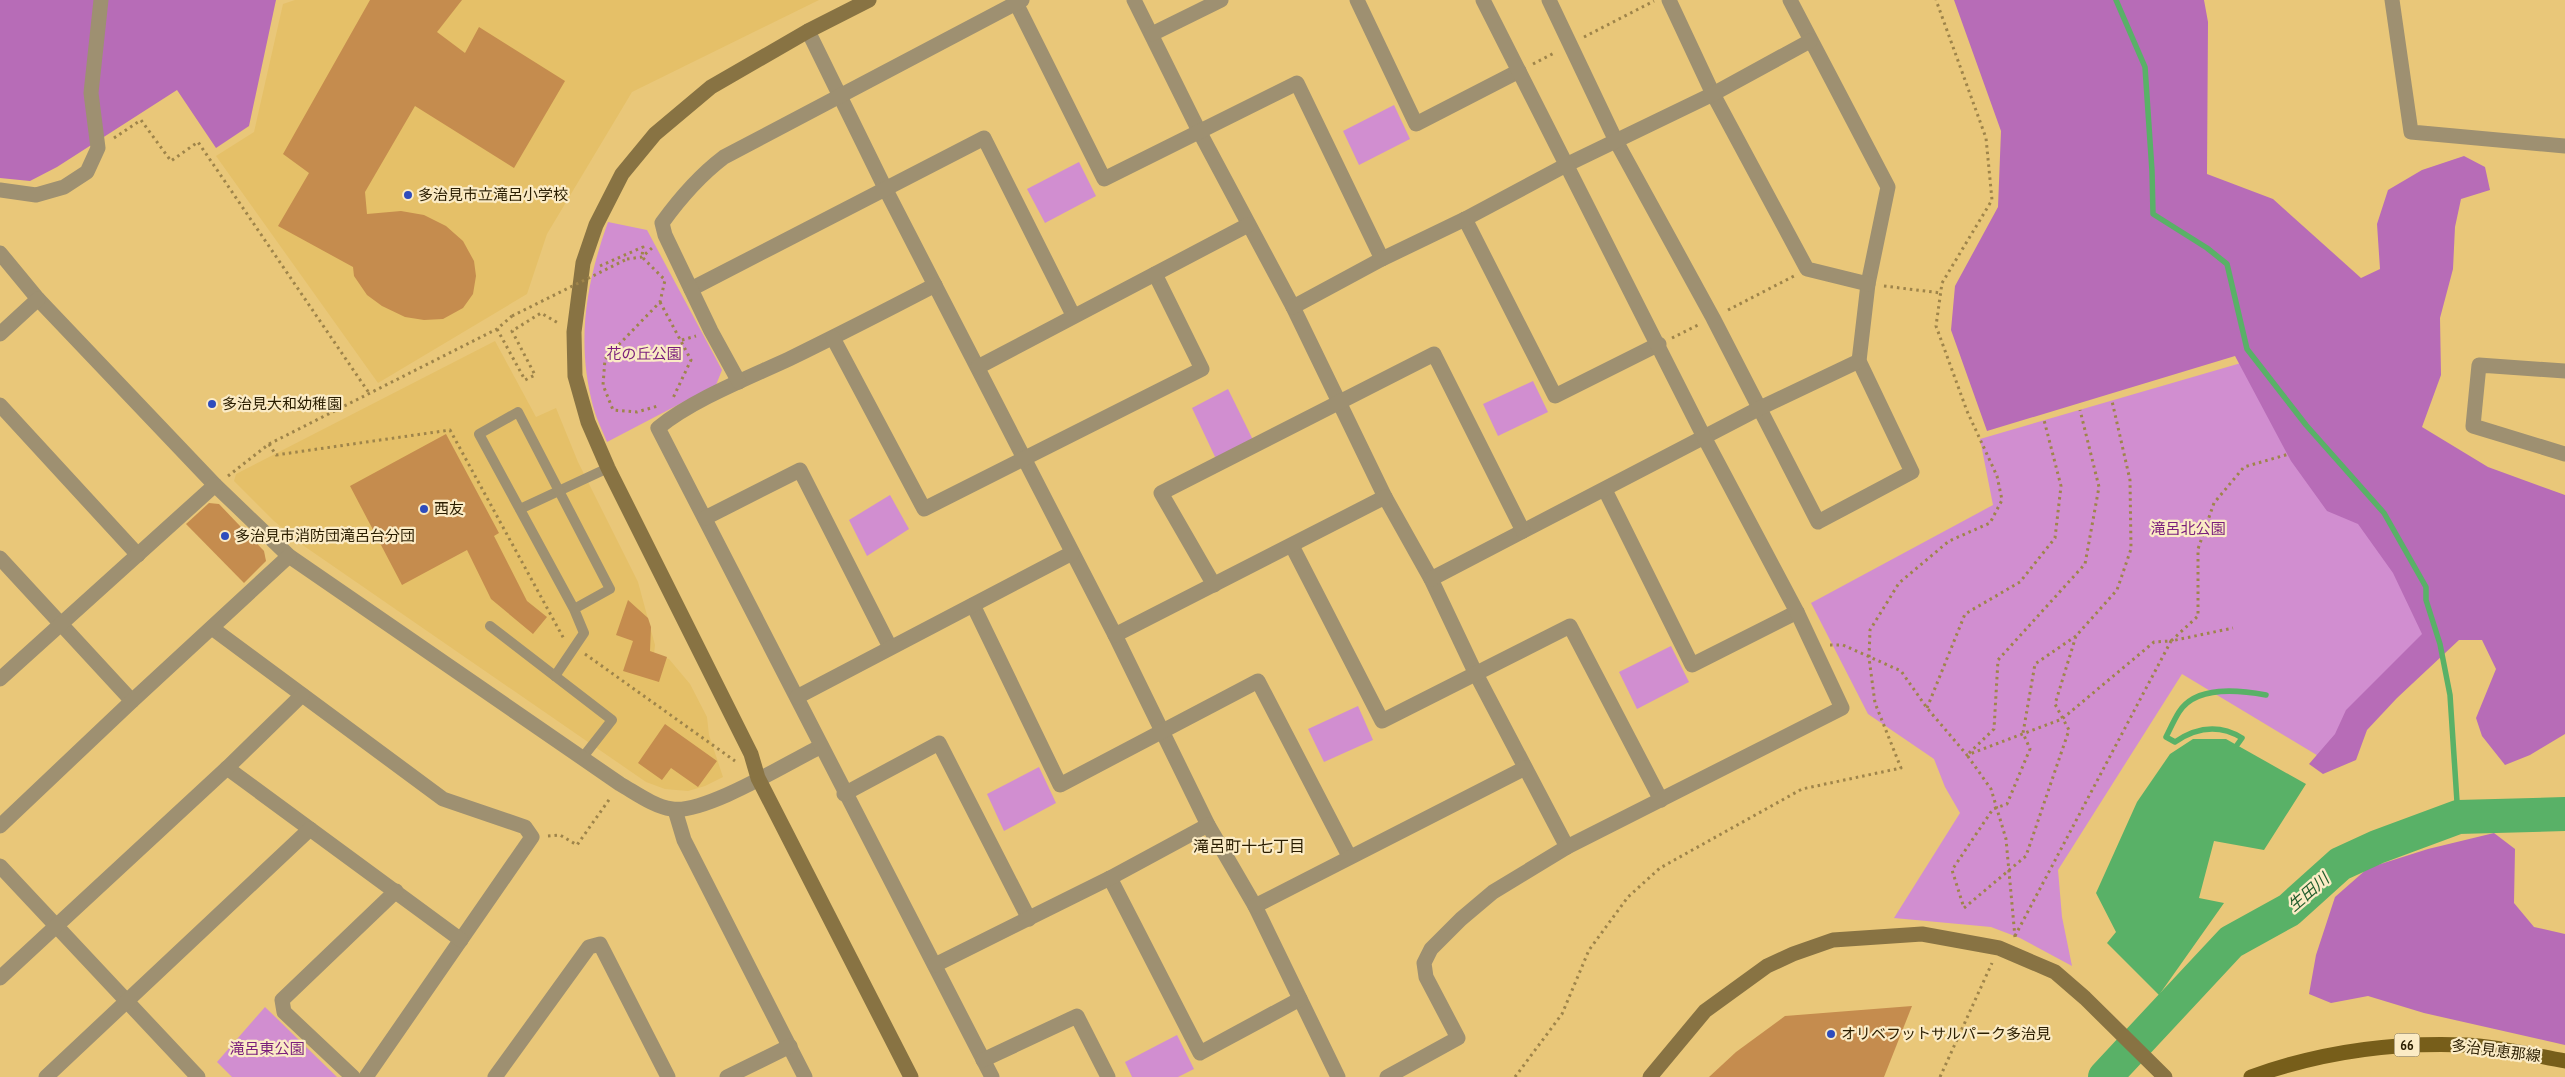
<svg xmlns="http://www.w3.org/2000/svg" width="2565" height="1077" viewBox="0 0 2565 1077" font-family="'PT Sans Narrow','Noto Sans JP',sans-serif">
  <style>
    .built { fill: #e5c068 }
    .green { fill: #d18ed0 }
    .forest { fill: #b76cb7 }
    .water { fill: #59b167 }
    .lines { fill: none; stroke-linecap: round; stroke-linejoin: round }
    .stream { stroke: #59b167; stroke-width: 5.5 }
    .river { stroke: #59b167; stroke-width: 34 }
    .building { fill: #c58c4e }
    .path { stroke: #9e844a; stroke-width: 3; stroke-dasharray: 2.5 4; stroke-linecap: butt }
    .lane { stroke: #9e9071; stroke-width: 10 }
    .street { stroke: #9e9071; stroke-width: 15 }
    .secondary { stroke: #887343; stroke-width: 15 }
    .primary { stroke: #775e1a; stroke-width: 15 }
    .path-bridge { stroke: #9e844a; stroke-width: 3; stroke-dasharray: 2.5 4; stroke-linecap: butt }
    .poi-dot { fill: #2e4cbd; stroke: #fbebc5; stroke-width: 2 }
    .labels { text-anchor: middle; stroke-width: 4.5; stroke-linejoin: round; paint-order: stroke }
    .shield { fill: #fbebc5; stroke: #695b3b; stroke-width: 1 }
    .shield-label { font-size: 14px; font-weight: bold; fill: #2a1d00 }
    .poi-label { font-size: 15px; fill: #2a1d00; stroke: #fbebc5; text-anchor: start }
    .park-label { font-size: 15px; fill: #791d7b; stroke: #fbebc5 }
    .street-label { font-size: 15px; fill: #2a1d00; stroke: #fbebc5 }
    .neighbourhood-label { font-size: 16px; fill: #2a1d00; stroke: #fbebc5 }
    .water-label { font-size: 16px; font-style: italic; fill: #215d2c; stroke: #fbebc5 }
  </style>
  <rect width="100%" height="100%" fill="#e9c779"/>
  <g class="built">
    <polygon points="295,0 819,0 632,92 547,234 527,294 378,383 216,156 254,132 283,4"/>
    <polygon points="495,341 536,417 556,408 578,462 638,582 655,645 654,654 669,659 690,684 707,717 709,735 723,777 705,786 688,791 665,789 646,782 304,546 274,521 234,481 236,474"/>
  </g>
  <g class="green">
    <polygon points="1394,105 1410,139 1359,165 1343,131"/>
    <polygon points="1079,162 1096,196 1045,223 1027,189"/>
    <path d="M608,222L647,230L722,370L716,385L607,442C602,430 596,418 593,406C576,342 586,283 608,222Z"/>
    <polygon points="2241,363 2386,543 2437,634 2330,763 2182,674 2058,870 2062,917 2072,966 2020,938 1991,927 1894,918 1960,813 1945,787 1934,759 1868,714 1811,603 1993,505 1980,439"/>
    <polygon points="1533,381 1548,412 1498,436 1483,404"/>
    <polygon points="1228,389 1254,442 1217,461 1192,408"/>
    <polygon points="890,495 909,529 867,556 849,520"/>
    <polygon points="1671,646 1689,682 1637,709 1619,672"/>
    <polygon points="1358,706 1373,740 1324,762 1308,729"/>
    <polygon points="1039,767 1056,803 1004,831 987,794"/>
    <polygon points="265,1007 337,1077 232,1077 217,1062"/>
    <polygon points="1177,1035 1194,1069 1178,1077 1132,1077 1125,1062"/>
  </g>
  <g class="forest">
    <polygon points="0,0 276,0 249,126 216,148 177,90 57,167 30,181 0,178"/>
    <polygon points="1954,0 2204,0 2208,22 2207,174 2273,199 2361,278 2380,269 2377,224 2388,190 2422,170 2464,156 2485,167 2490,190 2461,199 2455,227 2453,269 2440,318 2441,375 2422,427 2488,467 2565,495 2565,734 2530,755 2505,765 2482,736 2476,718 2496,669 2482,640 2459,640 2397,698 2367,730 2356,760 2323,774 2309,764 2335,734 2346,710 2422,634 2393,573 2358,524 2327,511 2291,461 2235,356 1987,431 1951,330 1955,286 1998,207 2001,131"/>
    <polygon points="2494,833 2515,849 2514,903 2534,927 2565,934 2565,1045 2424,1013 2368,996 2331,1003 2309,994 2316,955 2335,897 2368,868 2428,849"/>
  </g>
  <polygon class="water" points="2193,739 2226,739 2306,784 2264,850 2214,841 2199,898 2224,903 2159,995 2107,943 2116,932 2096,893 2137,802 2170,754"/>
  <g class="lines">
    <g class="stream">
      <polyline points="2116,0 2145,67 2152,171 2153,214 2207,248 2227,264 2247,349 2306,425 2384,513 2426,587 2426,600 2440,644 2450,695 2458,817"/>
      <path d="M2237,745L2242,738C2219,724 2197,727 2175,742L2166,737C2170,729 2174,720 2179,712C2196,685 2239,690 2266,695"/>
    </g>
    <polyline class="river" points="2105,1077 2231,942 2289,910 2340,864 2377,847 2458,817 2565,814"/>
  </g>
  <g class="building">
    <polygon points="370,0 462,0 437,32 465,53 479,27 565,81 514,168 415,106 365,192 367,214 401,211 424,215 446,226 463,241 474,261 476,276 473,294 463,308 443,319 424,320 405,317 382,306 367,295 354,276 353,267 278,226 309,173 283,154"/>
    <polygon points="446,434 499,533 494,536 527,601 547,617 533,634 491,599 467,550 402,585 350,486"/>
    <polygon points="209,503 219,504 264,551 266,561 244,583 186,524"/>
    <polygon points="628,600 648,618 651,627 650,651 667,657 659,682 623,671 633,641 616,635"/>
    <polygon points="665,724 717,761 698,787 671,768 662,780 638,763"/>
    <polygon points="1912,1006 1884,1077 1709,1077 1736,1052 1785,1016"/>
  </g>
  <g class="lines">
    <g class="path">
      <polyline points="1584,37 1654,1"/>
      <polyline points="1533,64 1556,52"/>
      <polyline points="114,138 141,120 171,161 198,142 369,393"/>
      <polyline points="627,259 642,257 652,248"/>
      <polyline points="600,266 643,247 642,257 665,280 660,302 605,359 603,385 613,410 637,412 658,406"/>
      <polyline points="1884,286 1941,293"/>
      <polyline points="660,302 691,360 673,398"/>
      <polyline points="1728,310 1794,276"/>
      <polyline points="497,329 525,380 535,375 512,331 541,313 558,323"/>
      <polyline points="1672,338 1698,325"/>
      <polyline points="682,340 696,336"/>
      <polyline points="269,444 276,455 450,430 564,639"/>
      <polyline points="228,476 269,444 497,329 512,316"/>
      <polyline points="2076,636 2035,664 2023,733 2030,749 2007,804 1993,809 1952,870 1964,908 2026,856 2069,730 2055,704 2076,636 2117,590 2131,549 2130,480 2112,401"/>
      <polyline points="1830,645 1843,645 1901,671 1927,708 1967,755 2062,719 2154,642 2171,641 2198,616 2198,549 2214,503 2244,467 2289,454"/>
      <polyline points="585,654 735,761"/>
      <polyline points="1927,708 1965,614 2020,582 2055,538 2061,486 2044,420"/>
      <polyline points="548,836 560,835 577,845 611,797"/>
      <polyline points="2015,936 2171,641 2233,628"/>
      <polyline points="2015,937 2006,839 1991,789 1967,755 1994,729 1998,660 2085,564 2099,487 2080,410"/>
      <polyline points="1515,1077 1562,1014 1589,950 1628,897 1660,868 1802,789 1901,768 1875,703 1869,658 1870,630 1899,583 1949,541 1990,523 2002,500 1997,476 1967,411 1936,326 1942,283 1992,200 1986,138 1936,0"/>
      <polyline points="1940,1077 1992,963"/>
    </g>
    <g class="lane">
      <polyline points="520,509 608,468"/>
      <polyline points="490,626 612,720 583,757"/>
      <polyline points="555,676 584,633 574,609 610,589 518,412 479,434 574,609"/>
    </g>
    <g class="street">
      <polyline points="1134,0 1199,131 1293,307 1385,497 1431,579 1475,672 1567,847"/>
      <polyline points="1357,0 1416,124 1519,71"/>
      <polyline points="1549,0 1616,141 1713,318 1818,522 1912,472 1859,361 1868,284 1888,187 1790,0"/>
      <polyline points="1669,0 1713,94 1807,269 1868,284"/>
      <polyline points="2392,0 2411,132 2565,146"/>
      <polyline points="1016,3 1104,179 1297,83 1382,259"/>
      <polyline points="808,31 886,190 1115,635 1208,825 1255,906 1338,1077"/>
      <polyline points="1152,34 1221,0"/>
      <polyline points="0,190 36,195 64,187 87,172 98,148 91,93 101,0"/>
      <polyline points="1465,219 1555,396 1659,344"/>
      <path d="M0,253L38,299L215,485L289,556L620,784C636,793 653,806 672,809C705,814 787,763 820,747"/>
      <path d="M935,285C887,310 838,335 789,359C748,378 692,400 658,428L992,1077"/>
      <polyline points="691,289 984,138 1073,315"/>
      <polyline points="1293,307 1382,259 1465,219 1568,164 1713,94 1810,41"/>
      <polyline points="0,334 38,299"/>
      <polyline points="833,338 924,509 1202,369 1155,274"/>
      <polyline points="978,367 1248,225"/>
      <polyline points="2565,371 2479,365 2473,426 2565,454"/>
      <path d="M739,382L711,331L665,235L662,223C680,198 699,176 724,157L1022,0"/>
      <polyline points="0,405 138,555"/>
      <polyline points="1605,490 1692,665 1797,612"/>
      <polyline points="705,518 800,470 890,647"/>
      <polyline points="1292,546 1382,721 1570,626 1661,800"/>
      <polyline points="0,558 132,701"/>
      <polyline points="1431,579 1758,409 1859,361"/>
      <polyline points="1214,585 1161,493 1434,354 1523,531"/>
      <polyline points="973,605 1060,785 1258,681 1349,856"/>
      <polyline points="212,628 443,799 525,827 532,837 366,1077"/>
      <polyline points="1115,635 1385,497"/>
      <polyline points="0,679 215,485"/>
      <polyline points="797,697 1072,553"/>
      <polyline points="227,768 461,940"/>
      <polyline points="844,794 939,743 1029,919"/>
      <polyline points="675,810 684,840 805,1077"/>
      <polyline points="0,826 132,701 289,556"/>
      <polyline points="0,866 198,1077"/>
      <polyline points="1110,878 1200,1053 1300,999"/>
      <polyline points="1255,906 1525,768"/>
      <polyline points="935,965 1110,878 1208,825"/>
      <polyline points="0,978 227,768 302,695"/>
      <polyline points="983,1060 1077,1016 1108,1077"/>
      <polyline points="46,1077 310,829"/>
      <polyline points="353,1077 284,1012 282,1000 396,891"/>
      <polyline points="495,1077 589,947 600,944 668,1077"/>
      <polyline points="727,1077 790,1046"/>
      <polyline points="1387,1077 1458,1038 1426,977 1424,963 1431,949 1461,919 1493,892 1567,847 1842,708 1797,612 1704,437 1483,0"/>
    </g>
    <g class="secondary">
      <polyline points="869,0 808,31 711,87 655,134 622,174 596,225 583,263 574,332 575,376 588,422 608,468 751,754 758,778 911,1077"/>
      <polyline points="1650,1077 1705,1011 1767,966 1793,954 1833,940 1922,934 1999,948 2055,972 2085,998 2165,1077"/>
    </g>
    <path class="primary" d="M2251,1077C2320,1052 2394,1042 2467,1045C2500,1047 2533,1055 2565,1061"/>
    <polyline class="path-bridge" points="512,316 627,259"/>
  </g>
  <g class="poi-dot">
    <circle cx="408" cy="195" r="5"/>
    <circle cx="212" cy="404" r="5"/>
    <circle cx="424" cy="509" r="5"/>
    <circle cx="225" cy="536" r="5"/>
    <circle cx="1831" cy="1034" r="5"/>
  </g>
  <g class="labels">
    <rect class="shield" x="2394.5" y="1033.5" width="25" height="23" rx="4"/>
    <g class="shield-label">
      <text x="2407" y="1050">66</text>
    </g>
    <g class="poi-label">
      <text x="418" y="200">多治見市立滝呂小学校</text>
      <text x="222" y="409">多治見大和幼稚園</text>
      <text x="434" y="514">西友</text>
      <text x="235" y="541">多治見市消防団滝呂台分団</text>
      <text x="1841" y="1039">オリベフットサルパーク多治見</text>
    </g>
    <g class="park-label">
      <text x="644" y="359">花の丘公園</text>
      <text x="2188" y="534">滝呂北公園</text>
      <text x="267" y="1054">滝呂東公園</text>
    </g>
    <g class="street-label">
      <text transform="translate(2496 1051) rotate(7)" y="5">多治見恵那線</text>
    </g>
    <g class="neighbourhood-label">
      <text x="1249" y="852">滝呂町十七丁目</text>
    </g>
    <g class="water-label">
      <text transform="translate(2308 892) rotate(-41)" y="6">生田川</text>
    </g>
  </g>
</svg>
